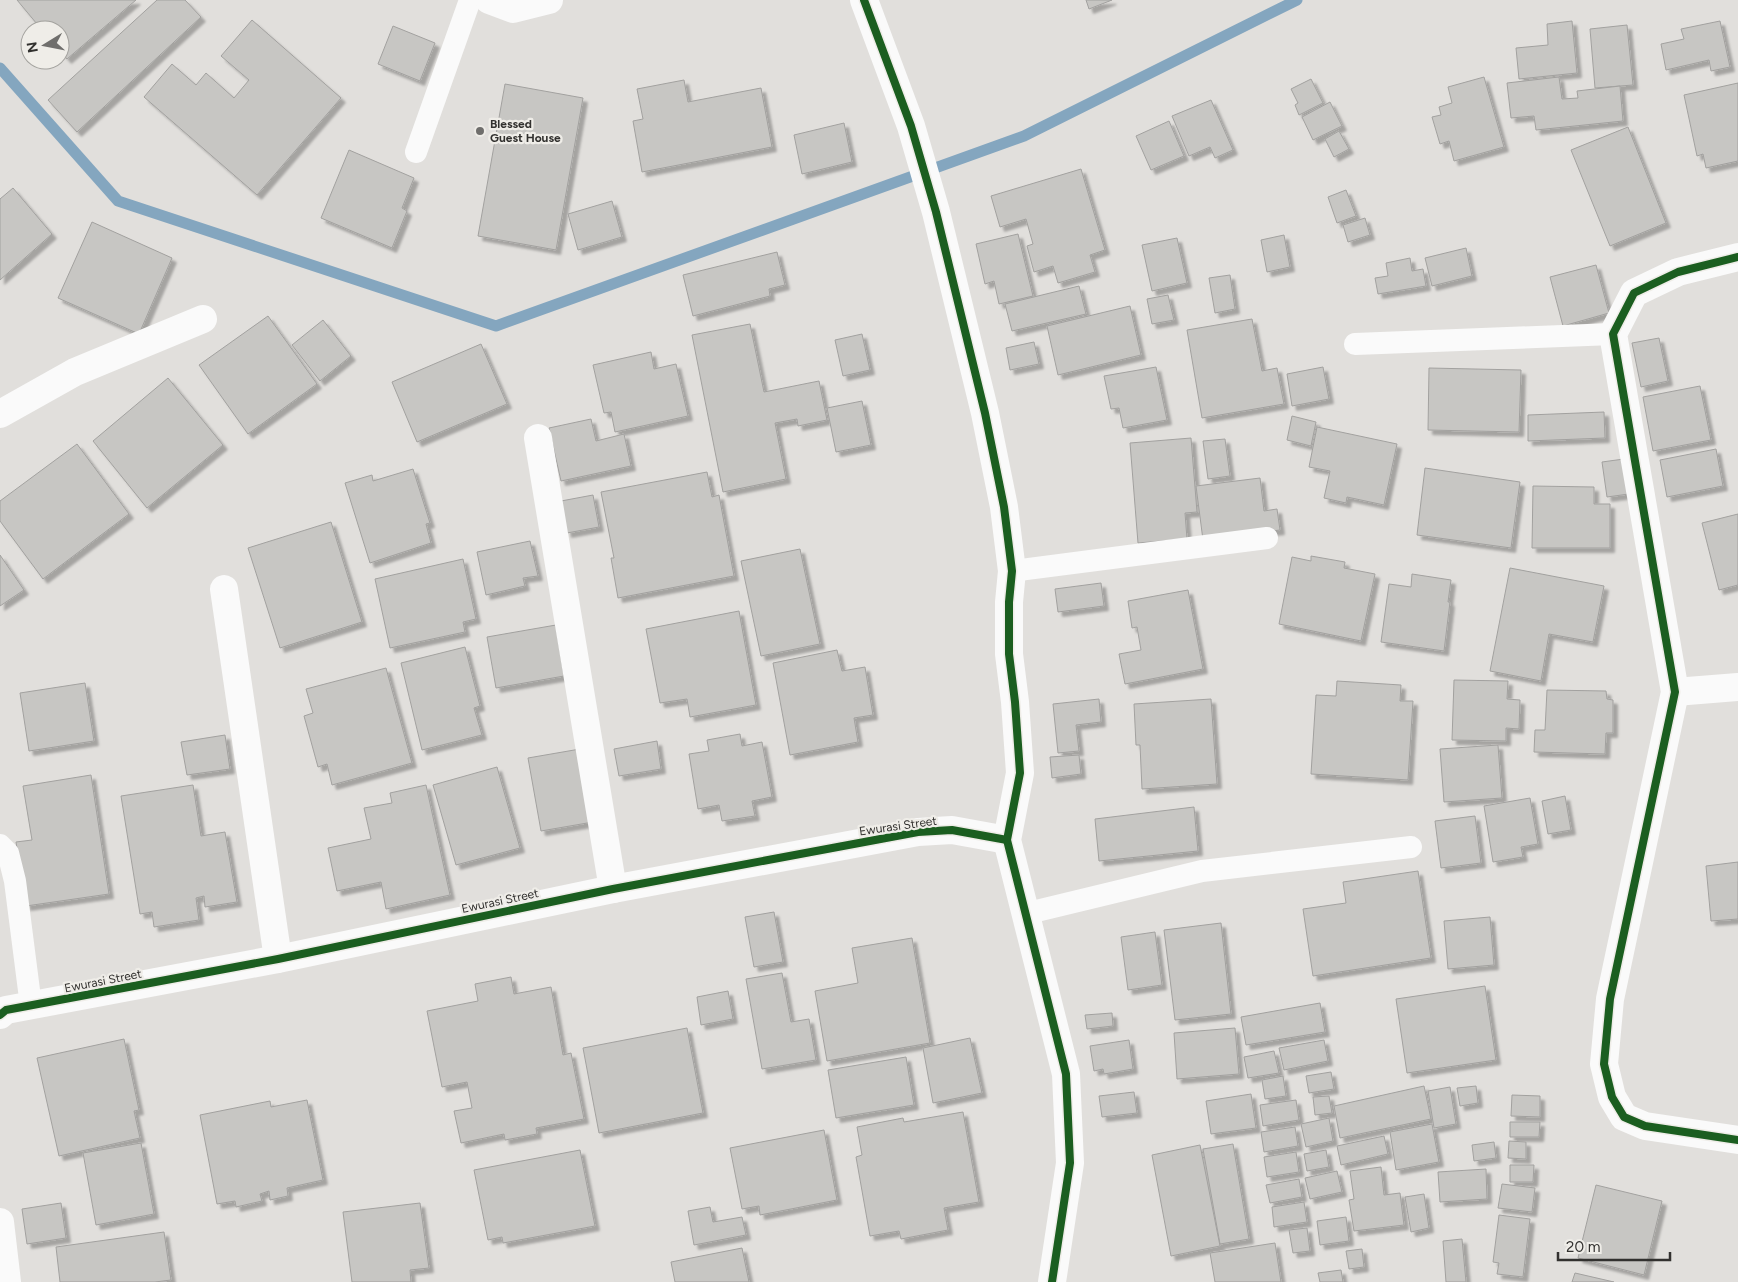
<svg xmlns="http://www.w3.org/2000/svg" width="1738" height="1282" viewBox="0 0 1738 1282" font-family="Figtree,sans-serif">
  <style>
    .lines { fill: none; stroke-linecap: round; stroke-linejoin: round }
    .stream { stroke: #84a6bf; stroke-width: 11 }
    .building { fill: #c7c6c3; stroke: #a2a19f; filter: url(#shadow) }
    .service { stroke: #fafafa; stroke-width: 22 }
    .minor { stroke: #fafafa; stroke-width: 28 }
    .cycleway-casing { stroke: #efede8; stroke-width: 11 }
    .cycleway { stroke: #1b5e20; stroke-width: 8 }
    .poi-dot { fill: #6f6e6c; stroke: #efede8; stroke-width: 2 }
    .labels { text-anchor: middle; stroke-width: 4.5; stroke-linejoin: round; paint-order: stroke }
    .poi-label { font-size: 12px; font-weight: bold; fill: #32312f; stroke: #efede8; text-anchor: start }
    .street-label { font-size: 12px; fill: #32312f; stroke: #efede8 }
  </style>
  <defs>
    <filter id="shadow"><feDropShadow dx="4.5" dy="4.5" stdDeviation="1" flood-color="#0004"/></filter>
  </defs>
  <rect width="100%" height="100%" fill="#e1dfdc"/>
  <g class="lines">
    <polyline class="stream" points="0,68 118,201 496,326 1024,136 1297,0"/>
  </g>
  <g class="building">
    <polygon points="17,0 136,0 67,59 60,51 60,30 42,30"/>
    <polygon points="157,0 185,0 201,17 77,132 48,100"/>
    <polygon points="1086,0 1112,0 1089,9"/>
    <polygon points="252,20 341,98 257,195 144,97 172,64 196,85 206,73 234,98 249,80 221,56"/>
    <polygon points="1572,21 1577,73 1519,79 1516,48 1548,45 1547,24"/>
    <polygon points="1720,21 1730,67 1711,71 1709,60 1666,70 1661,44 1684,39 1681,29"/>
    <polygon points="1627,25 1633,85 1595,88 1590,29"/>
    <polygon points="393,26 435,43 420,81 378,64"/>
    <polygon points="1484,77 1504,147 1454,161 1449,141 1440,144 1432,117 1441,115 1439,107 1452,103 1448,87"/>
    <polygon points="1559,77 1562,99 1578,98 1577,91 1620,86 1623,121 1536,130 1534,116 1511,118 1507,83"/>
    <polygon points="1311,79 1323,103 1299,115 1295,105 1298,103 1291,89"/>
    <polygon points="684,80 688,102 761,88 772,147 642,172 633,121 643,119 637,89"/>
    <polygon points="1738,83 1738,161 1706,168 1703,154 1697,156 1684,95"/>
    <polygon points="505,84 583,98 556,250 478,236"/>
    <polygon points="1211,100 1233,150 1215,158 1210,147 1189,156 1172,116"/>
    <polygon points="1330,102 1342,126 1313,140 1302,117"/>
    <polygon points="1169,121 1184,156 1151,170 1136,136"/>
    <polygon points="844,123 852,162 802,174 794,135"/>
    <polygon points="1628,127 1666,223 1610,246 1571,150"/>
    <polygon points="1339,131 1349,149 1334,157 1325,139"/>
    <polygon points="349,150 414,178 402,208 407,211 392,248 321,218"/>
    <polygon points="1081,169 1105,250 1090,255 1095,272 1058,283 1053,266 1034,272 1027,246 1033,244 1026,219 1000,227 991,196"/>
    <polygon points="13,188 52,234 0,280 0,199"/>
    <polygon points="1346,190 1356,216 1337,223 1328,197"/>
    <polygon points="612,201 622,237 578,250 568,214"/>
    <polygon points="1365,218 1370,235 1348,242 1343,225"/>
    <polygon points="92,222 172,258 139,334 58,298"/>
    <polygon points="1018,234 1033,296 999,304 994,281 985,284 976,244"/>
    <polygon points="1284,235 1290,267 1267,272 1261,240"/>
    <polygon points="1177,238 1187,283 1152,291 1142,245"/>
    <polygon points="1466,248 1472,276 1432,286 1425,258"/>
    <polygon points="777,252 785,285 769,289 770,296 693,316 683,275"/>
    <polygon points="1410,258 1412,271 1423,269 1426,286 1378,294 1375,278 1388,276 1386,263"/>
    <polygon points="1596,265 1609,313 1563,326 1550,277"/>
    <polygon points="1230,275 1235,309 1215,313 1209,278"/>
    <polygon points="1079,286 1086,314 1012,331 1005,304"/>
    <polygon points="1168,295 1174,320 1152,324 1147,299"/>
    <polygon points="1130,306 1141,355 1058,375 1047,326"/>
    <polygon points="268,316 317,384 248,434 199,365"/>
    <polygon points="1252,319 1262,371 1277,368 1284,404 1202,418 1187,330"/>
    <polygon points="323,320 351,356 320,381 292,345"/>
    <polygon points="750,324 764,392 819,381 827,420 798,426 797,419 775,423 786,479 723,492 692,335"/>
    <polygon points="862,334 870,370 843,376 835,340"/>
    <polygon points="1659,338 1668,381 1641,387 1632,343"/>
    <polygon points="1034,342 1039,364 1010,370 1006,348"/>
    <polygon points="481,344 507,404 417,442 392,382"/>
    <polygon points="651,352 654,369 676,364 688,416 615,432 611,412 604,413 593,365"/>
    <polygon points="1156,367 1167,420 1123,428 1119,408 1111,409 1104,376"/>
    <polygon points="1323,367 1329,399 1292,406 1287,374"/>
    <polygon points="1429,368 1521,370 1519,432 1428,430"/>
    <polygon points="168,378 223,445 147,508 93,441"/>
    <polygon points="1700,386 1711,440 1653,451 1643,397"/>
    <polygon points="862,401 871,445 836,452 827,408"/>
    <polygon points="1604,412 1605,438 1528,441 1528,415"/>
    <polygon points="1292,416 1316,422 1311,446 1287,440"/>
    <polygon points="591,419 596,441 624,434 631,466 561,481 549,428"/>
    <polygon points="1317,427 1397,444 1384,505 1347,497 1346,503 1324,498 1330,471 1309,467"/>
    <polygon points="1191,438 1197,512 1185,513 1187,539 1138,543 1130,443"/>
    <polygon points="1225,439 1230,476 1208,479 1203,441"/>
    <polygon points="77,444 129,514 43,579 0,521 0,501"/>
    <polygon points="1716,449 1723,486 1667,497 1660,460"/>
    <polygon points="1631,458 1636,493 1607,497 1602,462"/>
    <polygon points="1425,468 1520,482 1511,548 1417,535"/>
    <polygon points="413,469 430,523 426,524 431,543 370,563 345,483 372,475 373,481"/>
    <polygon points="707,472 712,497 719,495 734,576 618,598 611,558 614,558 601,492"/>
    <polygon points="1260,478 1264,511 1277,509 1280,530 1203,540 1196,486"/>
    <polygon points="1533,486 1594,487 1594,504 1610,504 1610,548 1532,548"/>
    <polygon points="593,495 599,527 567,533 561,501"/>
    <polygon points="1738,514 1738,585 1719,590 1702,523"/>
    <polygon points="331,522 362,622 280,648 248,548"/>
    <polygon points="530,541 538,576 523,578 525,586 486,595 477,552"/>
    <polygon points="800,549 820,644 761,656 741,561"/>
    <polygon points="0,555 24,590 0,606"/>
    <polygon points="1311,556 1345,562 1344,568 1375,574 1361,641 1279,624 1292,557 1311,561"/>
    <polygon points="463,559 476,619 463,622 465,632 390,648 375,579"/>
    <polygon points="1510,568 1604,586 1593,642 1549,634 1541,681 1490,671"/>
    <polygon points="1412,574 1451,580 1448,602 1450,602 1444,651 1381,642 1389,584 1411,587"/>
    <polygon points="1101,583 1104,606 1058,612 1055,589"/>
    <polygon points="1188,590 1203,669 1125,684 1119,654 1141,650 1137,627 1132,628 1128,601"/>
    <polygon points="739,611 756,705 690,717 687,699 660,703 646,629"/>
    <polygon points="556,625 564,676 496,688 487,637"/>
    <polygon points="465,647 480,706 474,708 482,735 422,750 401,663"/>
    <polygon points="837,650 842,671 865,667 873,715 854,718 858,742 790,755 773,663"/>
    <polygon points="386,668 412,763 332,785 327,764 318,767 304,716 313,713 306,689"/>
    <polygon points="1454,680 1508,681 1507,699 1520,700 1519,729 1506,728 1506,741 1452,740"/>
    <polygon points="1337,681 1401,685 1400,701 1413,701 1408,780 1311,774 1316,695 1336,696"/>
    <polygon points="85,683 94,741 29,751 20,693"/>
    <polygon points="1547,690 1606,691 1607,699 1613,700 1613,733 1606,733 1605,754 1534,752 1535,730 1545,730"/>
    <polygon points="1099,699 1101,722 1076,725 1079,751 1058,753 1053,704"/>
    <polygon points="1211,699 1217,784 1142,789 1140,745 1136,745 1134,704"/>
    <polygon points="740,734 742,746 762,742 772,797 752,801 755,816 722,821 719,805 698,809 689,754 709,751 707,740"/>
    <polygon points="225,735 230,769 187,775 181,742"/>
    <polygon points="657,741 661,769 619,776 614,749"/>
    <polygon points="1498,745 1502,798 1444,802 1440,749"/>
    <polygon points="580,749 593,822 541,831 528,758"/>
    <polygon points="1079,755 1081,774 1052,778 1050,757"/>
    <polygon points="497,767 520,848 456,865 433,785"/>
    <polygon points="91,775 109,894 26,906 16,842 32,840 23,786"/>
    <polygon points="193,785 201,836 225,832 237,902 205,907 204,896 196,898 199,920 154,927 152,912 140,914 121,796"/>
    <polygon points="426,785 450,895 386,909 381,882 337,891 328,848 371,839 364,808 392,803 390,793"/>
    <polygon points="1565,796 1571,830 1548,834 1542,801"/>
    <polygon points="1530,798 1538,844 1521,847 1523,857 1493,862 1484,806"/>
    <polygon points="1194,807 1198,851 1099,861 1095,819"/>
    <polygon points="1475,816 1481,863 1441,868 1435,821"/>
    <polygon points="1738,862 1738,919 1711,921 1706,866"/>
    <polygon points="1418,871 1431,958 1313,976 1303,909 1346,903 1343,882"/>
    <polygon points="774,912 783,962 754,967 745,917"/>
    <polygon points="1490,917 1494,965 1448,969 1444,921"/>
    <polygon points="1221,923 1231,1014 1175,1020 1164,930"/>
    <polygon points="1155,932 1162,985 1128,990 1121,937"/>
    <polygon points="912,938 930,1043 827,1061 815,991 858,983 852,948"/>
    <polygon points="782,973 791,1022 809,1019 816,1060 762,1069 746,979"/>
    <polygon points="511,977 514,994 551,987 563,1055 571,1053 584,1119 536,1128 537,1134 505,1140 504,1134 461,1143 454,1111 472,1108 467,1082 442,1087 427,1011 478,1001 475,984"/>
    <polygon points="1485,986 1496,1060 1407,1073 1396,999"/>
    <polygon points="728,991 733,1019 701,1025 697,997"/>
    <polygon points="1320,1003 1325,1032 1246,1045 1241,1017"/>
    <polygon points="1112,1013 1113,1026 1087,1029 1085,1015"/>
    <polygon points="687,1028 703,1113 599,1133 583,1048"/>
    <polygon points="1235,1028 1239,1074 1177,1079 1174,1033"/>
    <polygon points="970,1038 982,1093 933,1103 923,1048"/>
    <polygon points="124,1039 139,1110 134,1111 140,1138 59,1156 37,1058"/>
    <polygon points="1129,1040 1133,1069 1104,1074 1103,1069 1094,1071 1090,1046"/>
    <polygon points="1324,1040 1328,1061 1284,1070 1279,1048"/>
    <polygon points="1274,1051 1279,1073 1248,1078 1244,1057"/>
    <polygon points="906,1057 914,1105 836,1118 828,1070"/>
    <polygon points="1331,1072 1334,1089 1309,1093 1306,1076"/>
    <polygon points="1283,1076 1286,1096 1265,1099 1262,1080"/>
    <polygon points="1424,1086 1431,1119 1340,1138 1334,1106"/>
    <polygon points="1476,1086 1478,1103 1460,1106 1457,1088"/>
    <polygon points="1450,1087 1456,1124 1434,1128 1428,1091"/>
    <polygon points="1134,1092 1137,1113 1102,1117 1099,1096"/>
    <polygon points="1251,1094 1256,1128 1211,1134 1206,1101"/>
    <polygon points="1512,1095 1540,1096 1540,1117 1511,1116"/>
    <polygon points="1329,1096 1332,1113 1315,1115 1313,1097"/>
    <polygon points="307,1100 323,1180 287,1188 288,1196 270,1200 269,1191 260,1194 262,1201 236,1207 235,1201 217,1204 200,1115 270,1101 271,1107"/>
    <polygon points="1296,1100 1299,1120 1263,1126 1260,1105"/>
    <polygon points="963,1112 979,1202 944,1208 948,1230 901,1239 899,1231 870,1236 856,1157 862,1155 857,1127 903,1118 904,1122"/>
    <polygon points="1329,1118 1333,1141 1306,1147 1301,1124"/>
    <polygon points="1510,1122 1540,1122 1539,1137 1510,1137"/>
    <polygon points="1432,1124 1439,1162 1396,1170 1390,1132"/>
    <polygon points="1295,1127 1298,1146 1264,1152 1261,1132"/>
    <polygon points="824,1130 837,1200 760,1215 759,1206 742,1209 730,1148"/>
    <polygon points="1384,1136 1388,1154 1341,1165 1337,1146"/>
    <polygon points="1509,1141 1526,1142 1526,1159 1508,1158"/>
    <polygon points="1494,1142 1496,1158 1474,1161 1472,1145"/>
    <polygon points="141,1143 154,1214 96,1225 83,1153"/>
    <polygon points="1233,1144 1249,1239 1220,1244 1203,1149"/>
    <polygon points="1200,1145 1220,1246 1171,1256 1152,1155"/>
    <polygon points="580,1150 595,1226 503,1243 502,1237 488,1240 474,1170"/>
    <polygon points="1326,1150 1329,1167 1307,1171 1304,1154"/>
    <polygon points="1296,1152 1299,1172 1267,1177 1264,1157"/>
    <polygon points="1510,1165 1534,1165 1533,1182 1510,1182"/>
    <polygon points="1381,1167 1384,1195 1400,1193 1404,1225 1354,1231 1349,1200 1354,1199 1350,1171"/>
    <polygon points="1486,1169 1487,1199 1440,1202 1438,1172"/>
    <polygon points="1337,1171 1342,1192 1310,1199 1305,1178"/>
    <polygon points="1299,1179 1302,1197 1270,1203 1266,1185"/>
    <polygon points="1502,1184 1535,1188 1532,1212 1498,1208"/>
    <polygon points="1596,1185 1662,1201 1644,1275 1578,1258"/>
    <polygon points="1424,1194 1429,1228 1411,1232 1405,1197"/>
    <polygon points="1304,1202 1307,1222 1274,1227 1272,1207"/>
    <polygon points="61,1203 66,1238 27,1244 22,1209"/>
    <polygon points="420,1203 429,1268 410,1270 411,1282 352,1282 343,1212"/>
    <polygon points="710,1207 713,1222 742,1217 746,1235 694,1245 688,1211"/>
    <polygon points="1499,1215 1530,1219 1523,1277 1497,1274 1499,1263 1493,1262"/>
    <polygon points="1346,1217 1349,1241 1320,1245 1317,1221"/>
    <polygon points="1307,1228 1310,1251 1293,1253 1289,1230"/>
    <polygon points="164,1232 171,1280 155,1282 60,1282 56,1247"/>
    <polygon points="1462,1239 1466,1282 1446,1282 1443,1241"/>
    <polygon points="1275,1243 1281,1282 1215,1282 1210,1253"/>
    <polygon points="742,1248 749,1282 675,1282 671,1262"/>
    <polygon points="1362,1249 1364,1267 1349,1269 1346,1251"/>
    <polygon points="1341,1270 1343,1282 1320,1282 1318,1273"/>
    <polygon points="1575,1273 1614,1282 1572,1282"/>
  </g>
  <g class="lines">
    <g class="service">
      <polyline points="416,152 470,0"/>
      <polyline points="1355,344 1613,334"/>
      <polyline points="1012,571 1267,538"/>
      <polyline points="0,845 8,853 15,881 31,1006"/>
      <polyline points="1024,914 1202,871 1411,847"/>
    </g>
    <g class="minor">
      <polyline points="489,0 513,9 549,0"/>
      <polyline points="864,0 911,126 936,212 985,413 1004,507 1012,571 1009,602 1009,654 1015,702 1020,773 1007,840 1066,1074 1070,1163 1052,1282"/>
      <polyline points="1738,257 1678,272 1634,293 1613,334 1675,692 1610,999 1604,1064 1612,1097 1624,1117 1645,1126 1738,1140"/>
      <polyline points="0,414 75,372 203,319"/>
      <polyline points="538,438 613,889"/>
      <polyline points="224,589 278,959"/>
      <polyline points="1675,692 1738,687"/>
      <polyline points="0,1015 6,1010 278,959 613,889 918,832 952,830 1007,840"/>
      <polyline points="0,1222 7,1282"/>
    </g>
    <g class="cycleway-casing">
      <g id="cycleway">
        <polyline points="864,0 911,126 936,212 985,413 1004,507 1012,571 1009,602 1009,654 1015,702 1020,773 1007,840 1066,1074 1070,1163 1052,1282"/>
        <polyline points="1738,257 1678,272 1634,293 1613,334 1675,692 1610,999 1604,1064 1612,1097 1624,1117 1645,1126 1738,1140"/>
        <polyline points="0,1015 6,1010 278,959 613,889 918,832 952,830 1007,840"/>
      </g>
    </g>
    <use href="#cycleway" class="cycleway"/>
  </g>
  <circle class="poi-dot" cx="480" cy="131" r="5"/>
  <g class="labels">
    <g class="poi-label">
      <text x="490" y="128">Blessed<tspan x="490" dy="14">Guest House</tspan></text>
    </g>
    <g class="street-label">
      <text transform="translate(898 826) rotate(-8)" y="4">Ewurasi Street</text>
      <text transform="translate(500 901) rotate(-12)" y="4">Ewurasi Street</text>
      <text transform="translate(103 981) rotate(-11)" y="4">Ewurasi Street</text>
    </g>
  </g>
  <g transform="translate(45 45) rotate(260)"><circle r="24" fill="#efede8" stroke="#a3a29e"/>
  <path d="M0-4L9 19L0 12L-9 19Z" fill="#6f6e6c"/>
  <text y="-8" font-size="14" font-weight="bold" text-anchor="middle" fill="#32312f">N</text>
  </g>
  <path d="M1558 1252v8h112v-8" fill="none" stroke="#32312f" stroke-width="2.5"/>
  <text x="1566" y="1252" font-size="15" fill="#32312f" stroke="#efede8" stroke-width="4" paint-order="stroke">20 m</text>
</svg>
